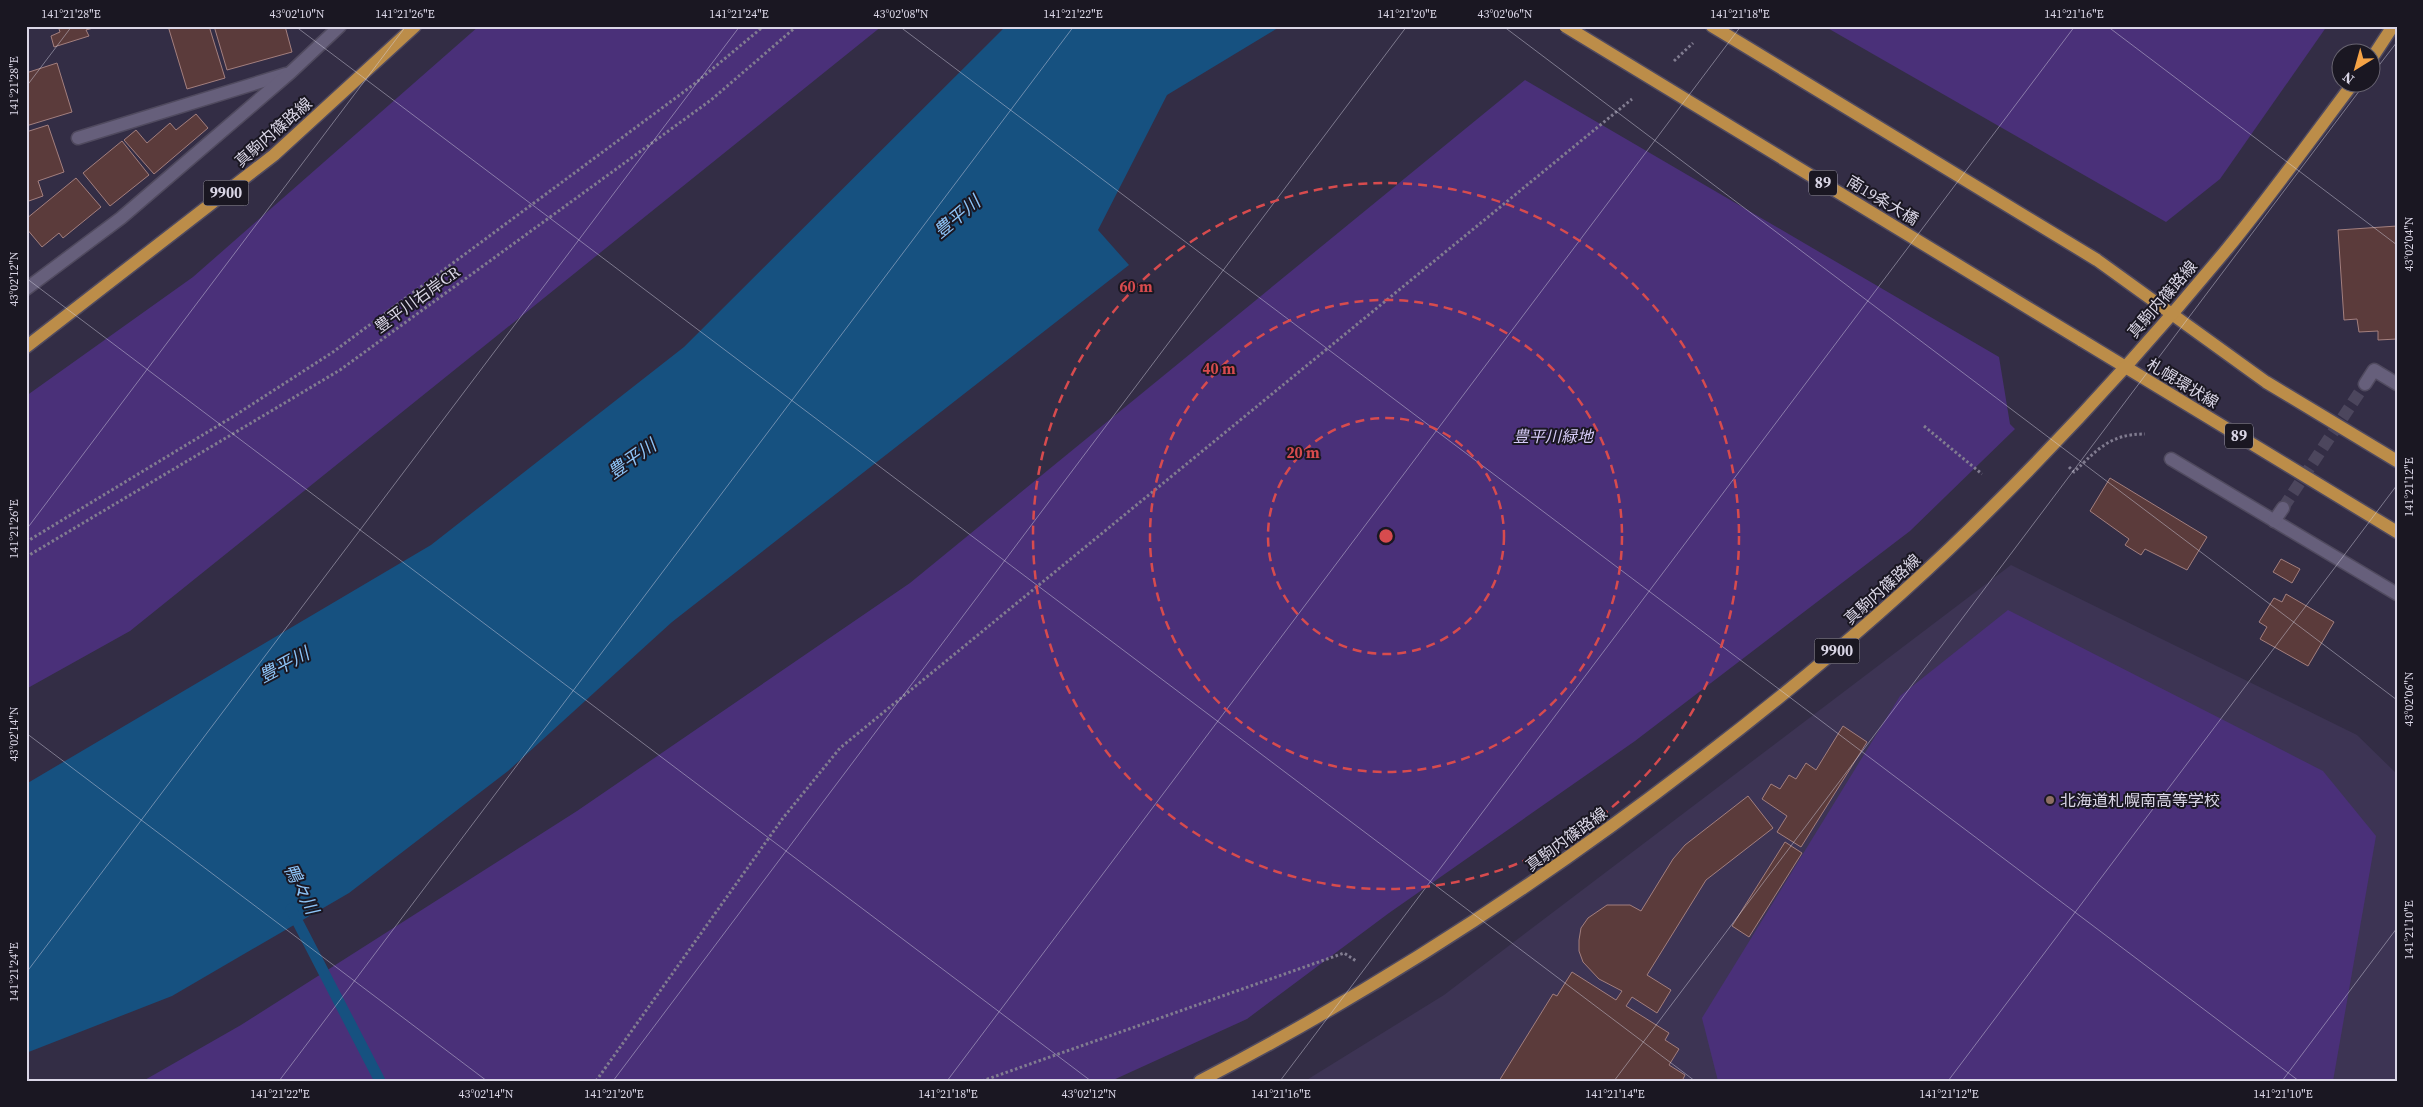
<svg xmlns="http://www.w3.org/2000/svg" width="2423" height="1107" viewBox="0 0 2423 1107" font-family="'Source Serif 4','Noto Sans JP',serif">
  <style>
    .built { fill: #3d3454 }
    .green { fill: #4a3079 }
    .water { fill: #165180 }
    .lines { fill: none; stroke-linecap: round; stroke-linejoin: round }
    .stream { stroke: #165180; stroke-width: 11 }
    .building { fill: #5b3b3b; stroke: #a37f7e }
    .minor-tunnel { stroke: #4c465d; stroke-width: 12; stroke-dasharray: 12 6; stroke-linecap: butt }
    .minor-casing { stroke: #504a5f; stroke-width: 15 }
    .primary-casing { stroke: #504a5f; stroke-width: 15 }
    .path { stroke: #817c90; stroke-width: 3; stroke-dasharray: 2.5 2.5; stroke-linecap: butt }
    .minor { stroke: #665f7b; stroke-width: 12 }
    .primary { stroke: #bc8d49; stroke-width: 12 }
    .primary-bridge-casing { stroke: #504a5f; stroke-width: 15; stroke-linecap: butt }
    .primary-bridge { stroke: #bc8d49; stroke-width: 12 }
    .ticks { fill: none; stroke: #dad6e6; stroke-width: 1; stroke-opacity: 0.45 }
    .ring { fill: none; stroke: #d74b4e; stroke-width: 2.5; stroke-dasharray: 9 6 }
    .education-dot { fill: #8d6e63; stroke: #1a1722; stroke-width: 2 }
    .labels { text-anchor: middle; stroke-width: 4; stroke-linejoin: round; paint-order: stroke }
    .shield { fill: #1a1722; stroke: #a09dab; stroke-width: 1 }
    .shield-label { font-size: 15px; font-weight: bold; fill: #dad6e6 }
    .street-label { font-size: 16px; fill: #dad6e6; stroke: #1a1722 }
    .park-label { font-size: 16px; font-style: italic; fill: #d6cbf7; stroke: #1a1722 }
    .poi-label { font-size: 16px; fill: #dad6e6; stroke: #1a1722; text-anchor: start }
    .water-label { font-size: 18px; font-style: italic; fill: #8ec4f7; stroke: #1a1722 }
    .centre { fill: #d74b4e; stroke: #1a1722; stroke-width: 2.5 }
    .ring-label { font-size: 15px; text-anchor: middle; font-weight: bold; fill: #d74b4e; stroke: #1a1722; stroke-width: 4; stroke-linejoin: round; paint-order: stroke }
    .neatline { fill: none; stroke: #dad6e6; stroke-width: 2 }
    .ticks-label { font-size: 12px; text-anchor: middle; fill: #dad6e6 }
  </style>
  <rect width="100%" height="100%" fill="#332d45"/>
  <polygon class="built" points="2011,565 2357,735 2397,774 2397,1081 1305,1081 1444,995"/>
  <g class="green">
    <polygon points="479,26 882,26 130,631 26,689 26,396 193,277"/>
    <polygon points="1824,26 2327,26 2220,179 2166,222"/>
    <polygon points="1525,80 1999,357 2010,424 2015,429 1910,531 1635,741 1389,913 1247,1019 1111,1081 143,1081 241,1025 577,811 910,583"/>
    <polygon points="2008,610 2323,771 2376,836 2333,1081 1718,1081 1702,1018 1900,696"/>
  </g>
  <polygon class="water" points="1006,26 1281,26 1167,95 1098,230 1129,265 672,622 508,771 349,893 172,996 26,1053 26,784 431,545 684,347"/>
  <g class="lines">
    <polyline class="stream" points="291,909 380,1081"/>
  </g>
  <g class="building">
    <polygon points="58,26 92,26 93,28 86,30 89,36 54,47 51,36 60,32"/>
    <polygon points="168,26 209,26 225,78 187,89"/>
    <polygon points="214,26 285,26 292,52 227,70"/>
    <polygon points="57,63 72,112 26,126 26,73"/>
    <polygon points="196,114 208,128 154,174 124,140 136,130 147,143 170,123 176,130"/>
    <polygon points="48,125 64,172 38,181 43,196 26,202 26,132"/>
    <polygon points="122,141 149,175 110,206 83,173"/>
    <polygon points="76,178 101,207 63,238 59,233 42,247 26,228 26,219"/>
    <polygon points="2397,226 2397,339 2378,340 2378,331 2359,332 2357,319 2344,320 2338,230"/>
    <polygon points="2110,478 2207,537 2187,570 2145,549 2141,555 2125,545 2129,539 2090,511"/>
    <polygon points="2281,559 2300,569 2292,583 2273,572"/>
    <polygon points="2286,594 2334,622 2308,666 2260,639 2267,627 2259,622 2274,598 2282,602"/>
    <polygon points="1843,726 1867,742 1801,847 1777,832 1787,816 1762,799 1771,784 1780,789 1789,775 1796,779 1806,763 1816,770"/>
    <polygon points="1748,796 1773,828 1706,880 1647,975 1671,990 1657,1013 1632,997 1626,1006 1669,1033 1665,1040 1679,1049 1669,1065 1685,1075 1682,1081 1499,1081 1553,994 1557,996 1572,972 1616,1000 1622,991 1599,979 1583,962 1579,951 1579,940 1581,928 1588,918 1607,905 1630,905 1641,911 1673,859 1685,845"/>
    <polygon points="1785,842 1802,853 1749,937 1732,926"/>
  </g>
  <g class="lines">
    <polyline class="minor-tunnel" points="2283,508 2365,384"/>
    <g class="minor-casing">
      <g id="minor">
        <polyline points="78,138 286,74"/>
        <polyline points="26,289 121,218 291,72 340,26"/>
        <polyline points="2365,384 2374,370 2397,384"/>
        <polyline points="2171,459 2397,594"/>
        <polyline points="2274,521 2283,508"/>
      </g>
    </g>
    <g class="primary-casing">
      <g id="primary">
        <polyline points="1712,26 2097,260 2266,382 2397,461"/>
        <polyline points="2370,61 2393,26"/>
        <polyline points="2081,340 2397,532"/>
        <polyline points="26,347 274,155 415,26"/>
        <path d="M1200,1081C1376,990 1543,881 1701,759C1795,687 1886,611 1971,528C2061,440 2147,346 2227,249C2271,195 2312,138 2354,82"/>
      </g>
    </g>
    <g class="path">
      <polyline points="1674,61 1693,43"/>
      <polyline points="1924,426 1982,474"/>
      <path d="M2069,467L2074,472C2098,449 2110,434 2145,434"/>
      <polyline points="26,542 234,416 333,352 693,85 764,26"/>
      <polyline points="26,557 340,370 711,100 797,26"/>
      <polyline points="596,1081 783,818 840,748 1632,99"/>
      <polyline points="982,1081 1344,953 1356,961"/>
    </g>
    <use href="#minor" class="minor"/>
    <use href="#primary" class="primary"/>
    <g class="primary-bridge-casing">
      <polyline id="primary-bridge" points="1565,26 2081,340"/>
    </g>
    <use href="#primary-bridge" class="primary-bridge"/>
  </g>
  <path class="ticks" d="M295,26L1695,1081M899,26L2299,1081M1503,26L2397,700M2107,26L2397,245M2370,77L2397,42M26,87L72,26M26,278L1091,1081M26,530L406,26M26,733L487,1081M26,973L740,26M279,1081L1074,26M613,1081L1407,26M947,1081L1741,26M1280,1081L2075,26M1614,1081L2366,82M1948,1081L2397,485M2282,1081L2397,928"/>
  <g class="ring">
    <circle cx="1386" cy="536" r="118"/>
    <circle cx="1386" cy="536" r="236"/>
    <circle cx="1386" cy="536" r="353"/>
  </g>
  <circle class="education-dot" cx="2050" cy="800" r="5"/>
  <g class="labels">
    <g class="shield">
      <rect x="1809" y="170.5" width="28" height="25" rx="4"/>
      <rect x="203.5" y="180.5" width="45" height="25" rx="4"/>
      <rect x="2225" y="423.5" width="28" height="25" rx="4"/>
      <rect x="1814.5" y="638.5" width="45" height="25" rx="4"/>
    </g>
    <g class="shield-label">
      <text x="1823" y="188">89</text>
      <text x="226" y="198">9900</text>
      <text x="2239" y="441">89</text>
      <text x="1837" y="656">9900</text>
    </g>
    <g class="street-label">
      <text transform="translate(273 132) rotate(-41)" y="6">真駒内篠路線</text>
      <text transform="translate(1883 200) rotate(31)" y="6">南19条大橋</text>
      <text transform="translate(417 299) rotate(-36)" y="6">豊平川右岸CR</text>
      <text transform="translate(2162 299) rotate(-49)" y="6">真駒内篠路線</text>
      <text transform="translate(2183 383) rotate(31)" y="6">札幌環状線</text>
      <text transform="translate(1882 589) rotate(-42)" y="6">真駒内篠路線</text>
      <text transform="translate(1566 839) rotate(-36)" y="6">真駒内篠路線</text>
    </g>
    <g class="park-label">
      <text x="1553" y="442">豊平川緑地</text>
    </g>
    <g class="poi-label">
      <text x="2060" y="806">北海道札幌南高等学校</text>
    </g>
    <g class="water-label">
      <text transform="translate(957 217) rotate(-40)" y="6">豊平川</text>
      <text transform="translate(632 459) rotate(-35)" y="6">豊平川</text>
      <text transform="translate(284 665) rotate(-28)" y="6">豊平川</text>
      <text transform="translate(301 889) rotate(63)" y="6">鴨々川</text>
    </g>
  </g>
  <circle cx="1386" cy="536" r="8" class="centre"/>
  <g class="ring-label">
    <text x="1136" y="292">60 m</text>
    <text x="1219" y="374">40 m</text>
    <text x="1303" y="458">20 m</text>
  </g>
  <rect width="2423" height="1107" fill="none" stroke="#1a1722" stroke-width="55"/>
  <g transform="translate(2356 68) rotate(217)"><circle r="24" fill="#1a1722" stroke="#676370"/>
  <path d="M0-4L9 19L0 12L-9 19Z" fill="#f5a346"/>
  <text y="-8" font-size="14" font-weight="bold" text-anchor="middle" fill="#dad6e6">N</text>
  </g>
  <rect x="28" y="28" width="2368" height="1052" class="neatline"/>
  <g class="ticks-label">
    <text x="71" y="18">141°21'28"E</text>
    <text x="297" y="18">43°02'10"N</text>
    <text x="405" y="18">141°21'26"E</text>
    <text x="739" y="18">141°21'24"E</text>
    <text x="901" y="18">43°02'08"N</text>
    <text x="1073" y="18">141°21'22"E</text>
    <text x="1407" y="18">141°21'20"E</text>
    <text x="1505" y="18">43°02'06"N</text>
    <text x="1740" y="18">141°21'18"E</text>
    <text x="2074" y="18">141°21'16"E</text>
    <text transform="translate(14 86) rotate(-90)" y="4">141°21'28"E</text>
    <text transform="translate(2409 244) rotate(-90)" y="4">43°02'04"N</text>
    <text transform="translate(14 279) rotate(-90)" y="4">43°02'12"N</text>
    <text transform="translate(2409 487) rotate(-90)" y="4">141°21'12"E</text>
    <text transform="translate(14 529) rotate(-90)" y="4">141°21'26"E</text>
    <text transform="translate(2409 699) rotate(-90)" y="4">43°02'06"N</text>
    <text transform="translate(14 734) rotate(-90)" y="4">43°02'14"N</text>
    <text transform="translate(2409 930) rotate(-90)" y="4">141°21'10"E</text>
    <text transform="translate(14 972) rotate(-90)" y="4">141°21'24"E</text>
    <text x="280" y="1098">141°21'22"E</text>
    <text x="486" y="1098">43°02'14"N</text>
    <text x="614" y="1098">141°21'20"E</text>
    <text x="948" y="1098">141°21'18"E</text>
    <text x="1089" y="1098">43°02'12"N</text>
    <text x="1281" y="1098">141°21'16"E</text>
    <text x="1615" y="1098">141°21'14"E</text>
    <text x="1949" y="1098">141°21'12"E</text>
    <text x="2283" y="1098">141°21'10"E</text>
  </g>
</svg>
